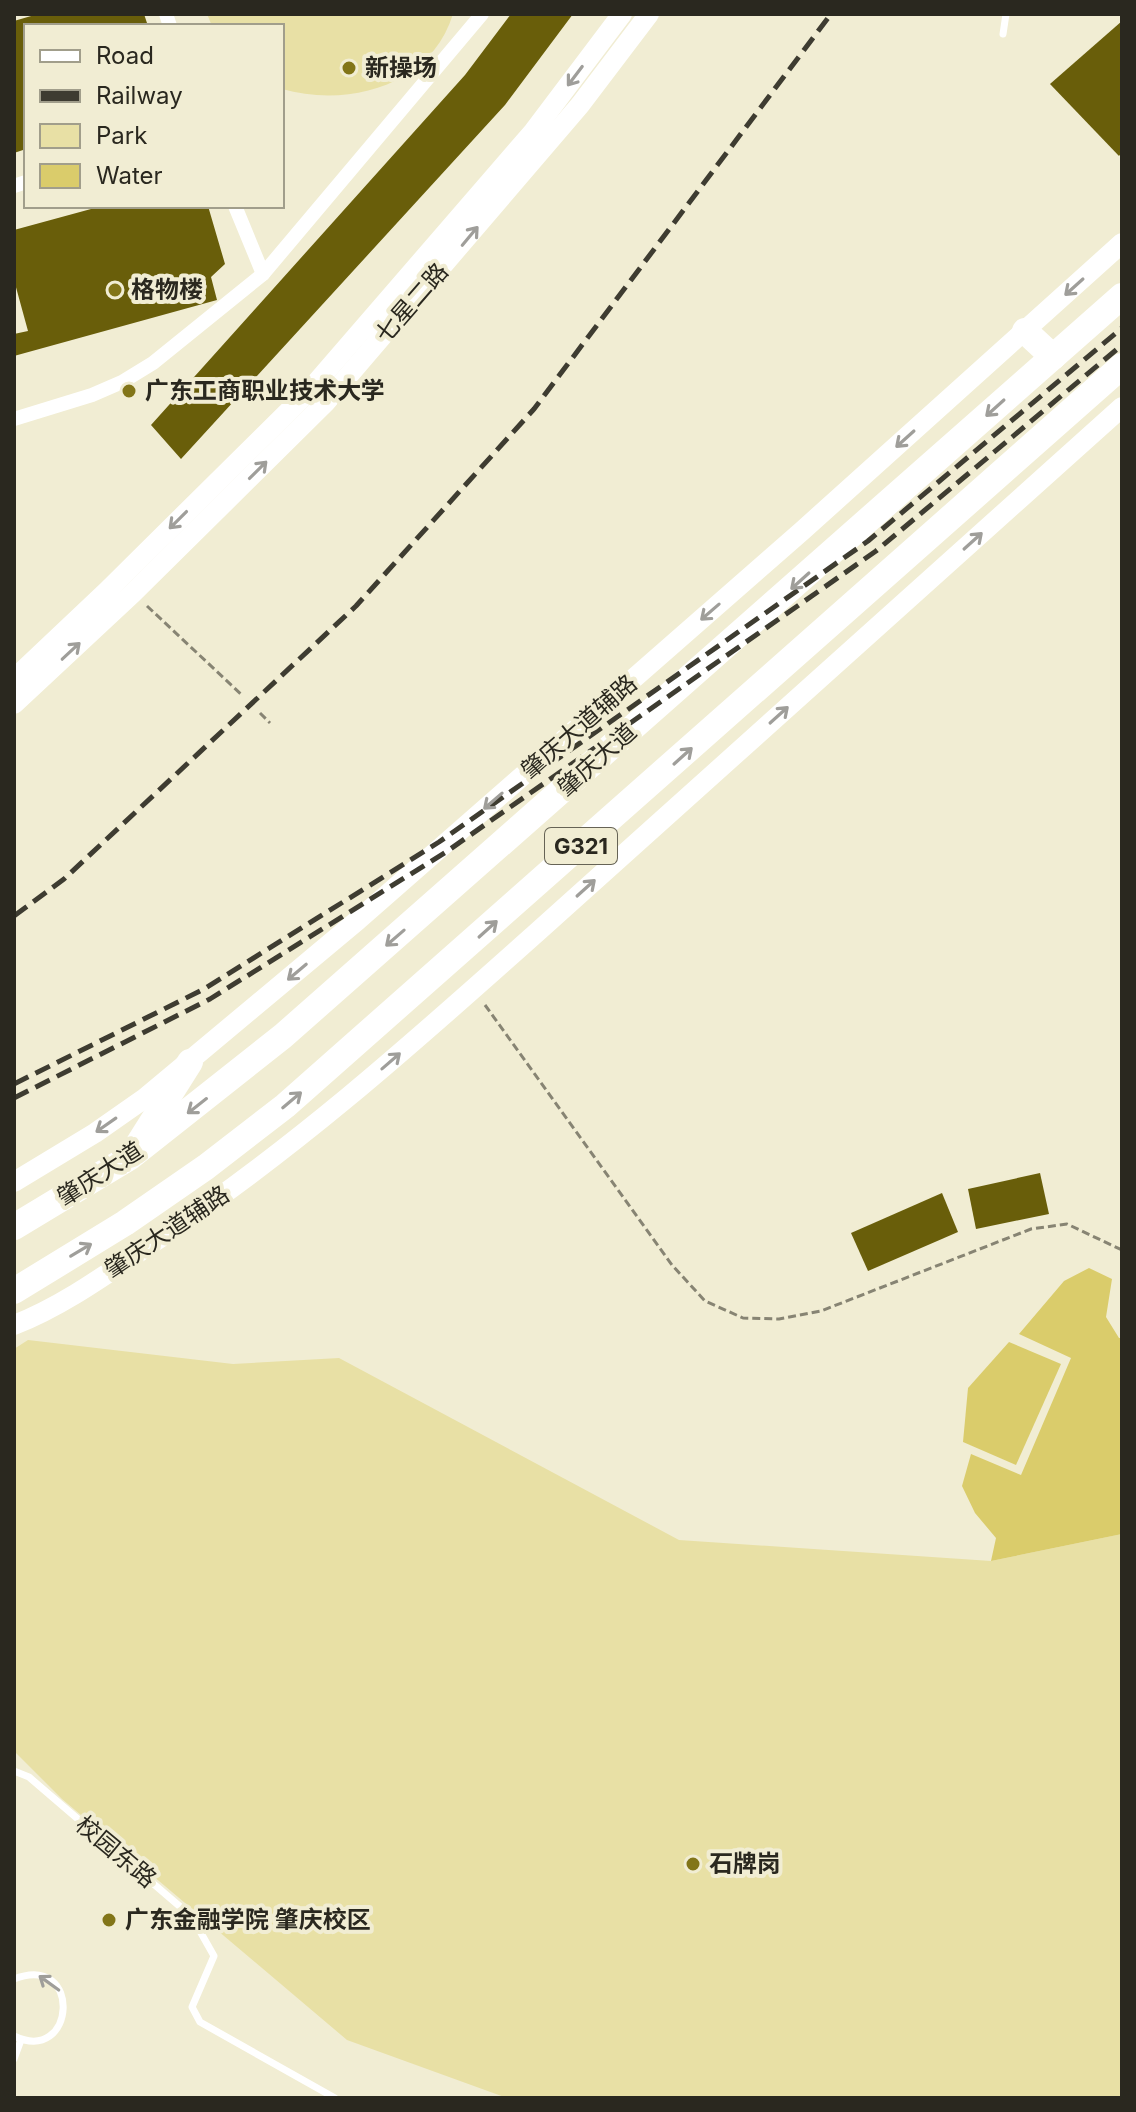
<svg xmlns="http://www.w3.org/2000/svg" width="1136" height="2112" viewBox="0 0 1136 2112" font-family="Inter,'Noto Sans SC',sans-serif">
  <style>
    .green { fill: #e8e0a5 }
    .water { fill: #dacc6b }
    .building { fill: #695e0a }
    .lines { fill: none; stroke-linecap: round; stroke-linejoin: round }
    .path { stroke: #878473; stroke-width: 3; stroke-dasharray: 8 4; stroke-linecap: butt }
    .lane { stroke: #fff; stroke-width: 7 }
    .street { stroke: #fff; stroke-width: 14 }
    .secondary { stroke: #fff; stroke-width: 20 }
    .highway { stroke: #fff; stroke-width: 26 }
    .rail { stroke: #3e3c31; stroke-width: 5; stroke-dasharray: 16 8; stroke-linecap: butt }
    .oneway { stroke: #9f9e9a }
    .poi-dot { fill: #827518; stroke: #f1edd3; stroke-width: 3 }
    .labels { text-anchor: middle; stroke-width: 8; stroke-linejoin: round; paint-order: stroke }
    .shield { fill: #f1edd3; stroke: #666355; stroke-width: 2 }
    .shield-label { font-size: 22px; font-weight: bold; fill: #2a281f }
    .poi-label { font-size: 24px; font-weight: bold; fill: #2a281f; stroke: #f1edd3; text-anchor: start }
    .street-label { font-size: 24px; fill: #2a281f; stroke: #f1edd3 }
  </style>
  <rect width="100%" height="100%" fill="#f1edd3"/>
  <g class="green">
    <path d="M207,14H453C431,86 348,108 282,89V26H212Z"/>
    <polygon points="28,1340 233,1364 339,1358 679,1540 991,1561 1122,1534 1122,2098 507,2098 347,2040 62,1799 14,1751 14,1349"/>
  </g>
  <g class="water">
    <polygon points="1089,1268 1112,1279 1106,1317 1119,1338 1122,1338 1122,1534 991,1561 996,1538 975,1513 962,1486 971,1454 1021,1475 1071,1358 1019,1334 1064,1281"/>
    <polygon points="1009,1342 1061,1364 1016,1465 963,1442 968,1388"/>
  </g>
  <g class="building">
    <polygon points="38,14 144,14 148,26 26,26 26,149 14,153 14,21"/>
    <polygon points="511,14 573,14 505,105 181,459 151,425 465,75"/>
    <polygon points="1122,21 1122,152 1119,156 1050,84"/>
    <polygon points="102,206 208,206 225,264 211,277 217,300 14,356 14,334 28,331 14,280 14,230"/>
    <polygon points="1040,1173 1049,1214 976,1229 968,1189"/>
    <polygon points="942,1193 958,1232 868,1271 851,1233"/>
  </g>
  <g class="lines">
    <g class="path">
      <polyline points="147,606 243,696"/>
      <polyline points="260,713 270,723"/>
      <polyline points="485,1005 672,1265 705,1301 743,1318 779,1319 821,1311 1031,1229 1067,1224 1122,1250"/>
    </g>
    <g class="lane">
      <polyline points="1003,34 1006,14"/>
      <polyline points="14,1771 29,1777 184,1910 201,1933 214,1956 192,2007 200,2022 335,2098"/>
      <path d="M14,1979C83,1952 76,2066 14,2036"/>
      <polyline points="14,2059 21,2040"/>
    </g>
    <g class="street">
      <polyline points="166,14 170,26"/>
      <polyline points="14,186 26,182"/>
      <polyline points="235,206 263,274"/>
      <polyline points="14,419 92,395 122,382 153,363 263,274 482,14"/>
    </g>
    <g class="secondary">
      <polyline points="14,679 106,592 309,391 533,132 622,14"/>
      <polyline points="14,704 133,593 325,403 580,105 649,14"/>
      <polyline points="14,1182 95,1133 145,1098 358,920 802,531 1122,243"/>
      <path d="M14,1325C63,1306 108,1273 151,1244C289,1154 412,1044 534,935C730,759 926,583 1122,407"/>
    </g>
    <g class="highway">
      <polyline points="1025,331 1053,357"/>
      <polyline points="139,1143 190,1062"/>
      <polyline points="14,1227 130,1157 283,1036 1122,296"/>
      <polyline points="14,1291 125,1223 206,1167 285,1106 1122,366"/>
    </g>
    <g class="rail">
      <polyline points="14,916 64,879 356,606 534,409 831,14"/>
      <polyline points="14,1084 204,989 439,842 868,541 1122,328"/>
      <polyline points="14,1098 210,999 446,852 876,551 1122,345"/>
    </g>
  </g>
  <defs><path id="oneway-shaft" d="M-6 0H5M1.5-3L5.5 0L1.5 3" fill="none" stroke-width="1.6" stroke-linecap="round" stroke-linejoin="round" transform="scale(2)"/></defs>
  <g class="oneway">
    <use href="#oneway-shaft" transform="translate(575 76) rotate(127)"/>
    <use href="#oneway-shaft" transform="translate(470 236) rotate(-50)"/>
    <use href="#oneway-shaft" transform="translate(1074 287) rotate(138)"/>
    <use href="#oneway-shaft" transform="translate(995 408) rotate(138)"/>
    <use href="#oneway-shaft" transform="translate(905 439) rotate(138)"/>
    <use href="#oneway-shaft" transform="translate(258 470) rotate(-45)"/>
    <use href="#oneway-shaft" transform="translate(178 520) rotate(135)"/>
    <use href="#oneway-shaft" transform="translate(973 541) rotate(-42)"/>
    <use href="#oneway-shaft" transform="translate(800 581) rotate(138)"/>
    <use href="#oneway-shaft" transform="translate(710 612) rotate(139)"/>
    <use href="#oneway-shaft" transform="translate(71 651) rotate(-43)"/>
    <use href="#oneway-shaft" transform="translate(779 715) rotate(-42)"/>
    <use href="#oneway-shaft" transform="translate(683 756) rotate(-42)"/>
    <use href="#oneway-shaft" transform="translate(493 801) rotate(139)"/>
    <use href="#oneway-shaft" transform="translate(586 888) rotate(-42)"/>
    <use href="#oneway-shaft" transform="translate(488 929) rotate(-42)"/>
    <use href="#oneway-shaft" transform="translate(395 938) rotate(139)"/>
    <use href="#oneway-shaft" transform="translate(297 972) rotate(140)"/>
    <use href="#oneway-shaft" transform="translate(391 1061) rotate(-41)"/>
    <use href="#oneway-shaft" transform="translate(292 1100) rotate(-40)"/>
    <use href="#oneway-shaft" transform="translate(197 1106) rotate(142)"/>
    <use href="#oneway-shaft" transform="translate(106 1125) rotate(145)"/>
    <use href="#oneway-shaft" transform="translate(81 1250) rotate(-31)"/>
    <use href="#oneway-shaft" transform="translate(49 1983) rotate(-144)"/>
  </g>
  <g class="poi-dot">
    <circle cx="349" cy="68" r="8"/>
    <circle cx="115" cy="290" r="8"/>
    <circle cx="129" cy="391" r="8"/>
    <circle cx="693" cy="1864" r="8"/>
    <circle cx="109" cy="1920" r="8"/>
  </g>
  <g class="labels">
    <rect class="shield" x="545" y="828" width="72" height="36" rx="6"/>
    <g class="shield-label">
      <text x="581" y="854">G321</text>
    </g>
    <g class="poi-label">
      <text x="365" y="76">新操场</text>
      <text x="131" y="298">格物楼</text>
      <text x="145" y="399">广东工商职业技术大学</text>
      <text x="709" y="1872">石牌岗</text>
      <text x="125" y="1928">广东金融学院 肇庆校区</text>
    </g>
    <g class="street-label">
      <text transform="translate(412 303) rotate(-49)" y="8">七星二路</text>
      <text transform="translate(579 727) rotate(-41)" y="8">肇庆大道辅路</text>
      <text transform="translate(597 760) rotate(-42)" y="8">肇庆大道</text>
      <text transform="translate(100 1174) rotate(-33)" y="8">肇庆大道</text>
      <text transform="translate(167 1232) rotate(-34)" y="8">肇庆大道辅路</text>
      <text transform="translate(116 1852) rotate(40)" y="8">校园东路</text>
    </g>
  </g>
  <rect width="1136" height="2112" fill="none" stroke="#2a281f" stroke-width="32"/>
  <rect x="24" y="24" width="260" height="184" fill="#f1edd3" stroke="#a19e8b" stroke-width="2"/>
  <rect x="40" y="50" width="40" height="12" fill="#ffffff" stroke="#a19e8b" stroke-width="2"/>
  <text x="96" y="64" font-size="24" fill="#2a281f">Road</text>
  <rect x="40" y="90" width="40" height="12" fill="#3e3c31" stroke="#a19e8b" stroke-width="2"/>
  <text x="96" y="104" font-size="24" fill="#2a281f">Railway</text>
  <rect x="40" y="124" width="40" height="24" fill="#e8e0a5" stroke="#a19e8b" stroke-width="2"/>
  <text x="96" y="144" font-size="24" fill="#2a281f">Park</text>
  <rect x="40" y="164" width="40" height="24" fill="#dacc6b" stroke="#a19e8b" stroke-width="2"/>
  <text x="96" y="184" font-size="24" fill="#2a281f">Water</text>
</svg>
